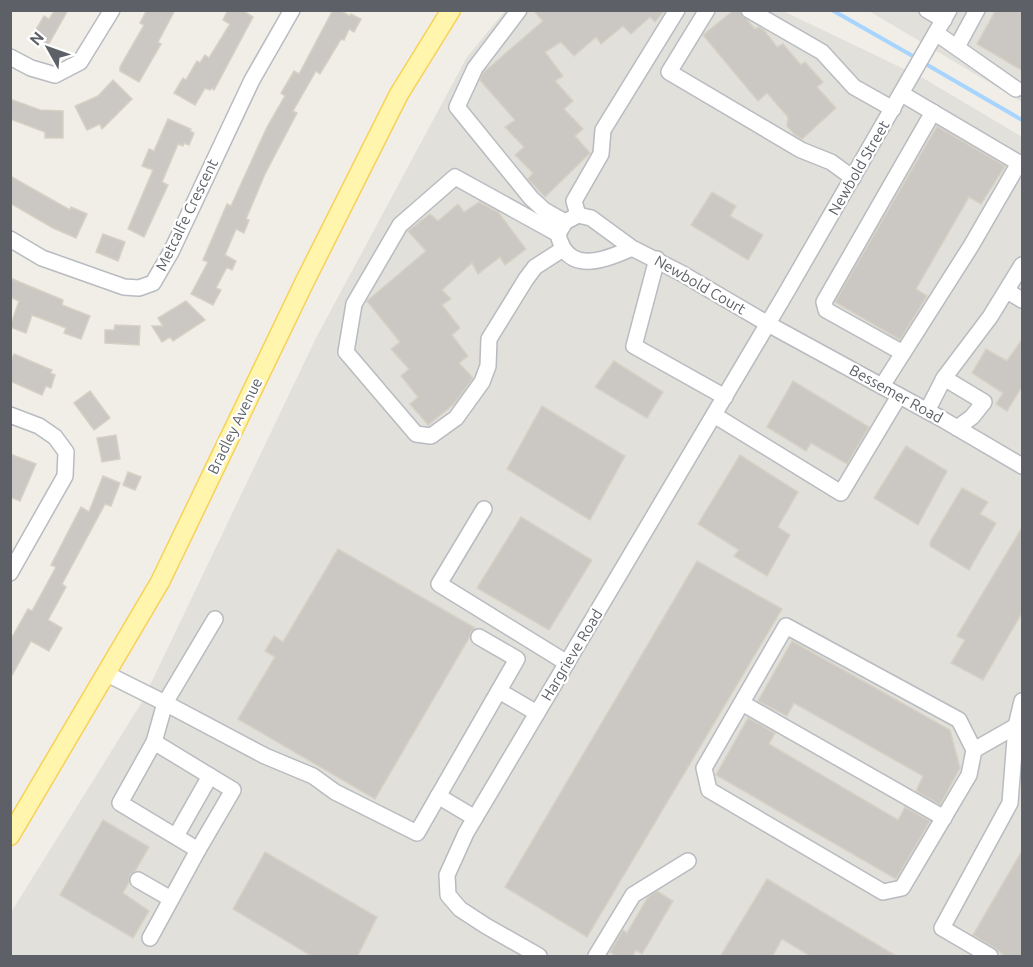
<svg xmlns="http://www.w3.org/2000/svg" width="1033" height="967" viewBox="0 0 1033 967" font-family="Ubuntu,sans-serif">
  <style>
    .industrial { fill: #e1e0da }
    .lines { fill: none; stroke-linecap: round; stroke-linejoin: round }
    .stream { stroke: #a7d5ff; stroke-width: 4 }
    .building { fill: #cbc8c3; stroke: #d6d1c4; stroke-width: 1.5 }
    .minor-casing { stroke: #b8bbc0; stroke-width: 18 }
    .major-casing { stroke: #f8d157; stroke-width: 21 }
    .minor { stroke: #fff; stroke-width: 15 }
    .major { stroke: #fff5ac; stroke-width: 18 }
    .labels { text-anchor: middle; stroke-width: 4.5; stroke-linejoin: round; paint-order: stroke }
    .street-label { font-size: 15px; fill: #5d6167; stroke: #fff }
  </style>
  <rect width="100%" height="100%" fill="#f0eee6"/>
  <g class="industrial">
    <polygon points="505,11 783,11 923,78 1022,137 1022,956 11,956 10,914 142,702 316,338 467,57"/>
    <polygon points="869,11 1022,11 1022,102"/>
  </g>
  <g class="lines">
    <g class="stream">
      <polyline points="832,10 918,59"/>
      <polyline points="924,63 1022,120"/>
    </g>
  </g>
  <g class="building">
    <polygon points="55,10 68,10 47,47 31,38 44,16 49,19"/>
    <polygon points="147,10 175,10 158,42 161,44 139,82 120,71 120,67 144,25 140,23"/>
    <polygon points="228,10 242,10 253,17 214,90 212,88 210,90 205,88 195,105 174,93 183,78 186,80 197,61 200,63 205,55 209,58 230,24 223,20"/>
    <polygon points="333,10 339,10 350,16 351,14 361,19 354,32 349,29 344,40 341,39 320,74 316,71 293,111 297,113 265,174 246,219 249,220 244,233 236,229 225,255 236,261 232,270 227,267 216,288 221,290 213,305 191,294 208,262 203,260 227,204 231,206 267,127 285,96 281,93 294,71 299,74"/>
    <polygon points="533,10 665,10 655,22 650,17 631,34 623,26 601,44 596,37 574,56 561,42 545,52 563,76 555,81 573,101 564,109 583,129 575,136 590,153 545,197 528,179 533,173 515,155 524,147 505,127 515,120 480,80 483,73 543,21"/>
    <polygon points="734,10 739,10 755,29 758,27 764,30 777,47 783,44 801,65 805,62 823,82 817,87 836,108 802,139 795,135 787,126 788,117 767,93 758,101 703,35"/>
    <polygon points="996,10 1017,10 1023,14 1023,71 977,44"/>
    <polygon points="113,80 132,99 102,129 100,124 87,130 75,106 98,96"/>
    <polygon points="10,99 40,110 63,111 63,138 45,138 45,132 10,119"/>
    <polygon points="168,119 191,129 190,131 194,133 189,145 184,143 183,146 178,144 162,182 168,185 144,237 128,229 153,170 142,166 149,149 154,151"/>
    <polygon points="937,126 1005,166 981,204 969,197 916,289 927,296 900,340 835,302"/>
    <polygon points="10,176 70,210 71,207 87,214 76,238 53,228 10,203"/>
    <polygon points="712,192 736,206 730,216 763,235 748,260 691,225"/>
    <polygon points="479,202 498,212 526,249 505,265 500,257 478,274 472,263 442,290 451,299 442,305 460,328 452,335 468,356 459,363 473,378 454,404 428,425 410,404 418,397 401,376 409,369 391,349 400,342 367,301 426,251 408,231 430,214 438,221 458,204 464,212"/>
    <polygon points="103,234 125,242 118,261 96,252"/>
    <polygon points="10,278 63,300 62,305 90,316 81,339 64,333 66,328 32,315 26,333 10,327 19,301 10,297"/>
    <polygon points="186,301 205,320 173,341 170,337 162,342 152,326 163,326 158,318"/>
    <polygon points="115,325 140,326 139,345 105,343 105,330 114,330"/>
    <polygon points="1023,338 1023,385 1007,411 996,404 1003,393 972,373 986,349 1007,361"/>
    <polygon points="14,354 52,370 50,373 55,375 51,388 46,386 42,395 10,381 10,363"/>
    <polygon points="614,361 663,392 647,418 595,387"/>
    <polygon points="793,381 869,427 847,464 811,443 806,451 767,427"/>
    <polygon points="90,391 110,418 94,430 74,403"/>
    <polygon points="542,406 625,456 590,520 507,469"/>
    <polygon points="116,435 120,459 102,462 97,438"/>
    <polygon points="906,446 947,471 918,525 874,498"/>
    <polygon points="10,454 36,464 20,501 10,497"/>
    <polygon points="740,455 798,492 778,527 790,535 767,576 734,556 739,550 698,524"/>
    <polygon points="128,472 141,477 135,490 123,485"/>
    <polygon points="103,476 120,483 111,506 105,504 62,584 66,587 48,620 62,628 49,651 31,641 10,679 10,641 28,609 32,611 56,567 51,565 81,507 89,512"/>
    <polygon points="962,488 988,502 980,514 996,523 969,570 930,546 930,542"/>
    <polygon points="521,517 592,560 549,630 477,588"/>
    <polygon points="1023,526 1023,611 983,680 951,663 965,640 957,636"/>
    <polygon points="338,549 475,628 471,632 469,638 375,799 238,719 275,657 265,651 274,636 283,642"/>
    <polygon points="697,561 782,609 587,937 505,887"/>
    <polygon points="792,641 950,730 960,768 940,805 916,791 923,776 794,703 787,716 758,701"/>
    <polygon points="748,718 775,733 769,744 898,820 905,807 930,821 896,879 716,775"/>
    <polygon points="103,820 149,847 135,871 130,875 129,882 123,893 149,911 133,938 60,895"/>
    <polygon points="1023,849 1023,957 1006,957 995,948 973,935"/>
    <polygon points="265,852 377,917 357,957 313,957 233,909"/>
    <polygon points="767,879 898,957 812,957 782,939 772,957 720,957"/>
    <polygon points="657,891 673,901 642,954 636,950 632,957 617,957 610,952 623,930 627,933 648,897"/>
  </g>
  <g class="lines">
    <g class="minor-casing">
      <g id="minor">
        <polyline points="519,10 475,68 457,107 531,198 544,210 565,222"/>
        <polyline points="707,10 669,72 801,150 831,162 853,178"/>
        <polyline points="749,10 822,52 854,87 893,109"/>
        <polyline points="927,10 944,20"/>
        <polyline points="936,33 1016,89"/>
        <polyline points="957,47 977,10"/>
        <polyline points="10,57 31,68 55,75 80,62 112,10"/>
        <polyline points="578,215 574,201 601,154 603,130 677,10"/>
        <polyline points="558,234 455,177 400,225 354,304 346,352 416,434 431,436 456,418 482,382 488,366 489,339 526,279 535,267 563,249"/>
        <polyline points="10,239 42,258 124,287 139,288 153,283 171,252 252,80 292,10"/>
        <path d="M632,248C604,261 567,275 558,234L565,222L578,215L591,218L632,248L681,273L768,324L942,419L1022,466"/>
        <polyline points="657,259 634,346 725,397"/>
        <polyline points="1007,291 1022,300"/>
        <polyline points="903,353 826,310 824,302 933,112"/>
        <polyline points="944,378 990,317 1022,265"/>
        <polyline points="882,386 971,246 1019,163 902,94"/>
        <polyline points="927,411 944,378 984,402 972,417 957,428"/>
        <polyline points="10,415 39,426 55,437 66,452 65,476 10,573"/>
        <polyline points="714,415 841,493 899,396"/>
        <polyline points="484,509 439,584 567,663"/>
        <polyline points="215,619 165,703 265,756 313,776 335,792 417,833 517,659 479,637"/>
        <polyline points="107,674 165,703 154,742 120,803 198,850 233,790 154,742"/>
        <polyline points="499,691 537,713"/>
        <polyline points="742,703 944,818"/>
        <polyline points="974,750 959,720 786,626 704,768 709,790 883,892 902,888 969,775 974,750 1016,726 1022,726"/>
        <polyline points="438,796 475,818"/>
        <polyline points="176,836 210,776"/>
        <polyline points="138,880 171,899"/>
        <polyline points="150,938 198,850"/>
        <polyline points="539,956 486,926 460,909 448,895 447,875 466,833 786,293 949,10"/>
        <polyline points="596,956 633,895 688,861"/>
        <polyline points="990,956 942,928 1010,803 1016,726 1022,701"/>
      </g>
    </g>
    <g class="major-casing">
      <polyline id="major" points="10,836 160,582 305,281 399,94 451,10"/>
    </g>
    <use href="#minor" class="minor"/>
    <use href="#major" class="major"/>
  </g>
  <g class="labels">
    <g class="street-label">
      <text transform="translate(859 168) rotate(-60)" y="5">Newbold Street</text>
      <text transform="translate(187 215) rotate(-64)" y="5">Metcalfe Crescent</text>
      <text transform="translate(700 285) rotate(30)" y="5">Newbold Court</text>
      <text transform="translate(896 394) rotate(29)" y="5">Bessemer Road</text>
      <text transform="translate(235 426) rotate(-64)" y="5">Bradley Avenue</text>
      <text transform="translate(572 655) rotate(-59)" y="5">Hargrieve Road</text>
    </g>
  </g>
  <rect width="1033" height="967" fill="none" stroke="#5d6167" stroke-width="24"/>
  <g transform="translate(48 48) rotate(310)" stroke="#ffffff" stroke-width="4.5" paint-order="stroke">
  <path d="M0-4.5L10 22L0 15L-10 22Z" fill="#5d6167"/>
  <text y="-9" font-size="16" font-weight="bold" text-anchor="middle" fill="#5d6167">N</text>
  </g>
</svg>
